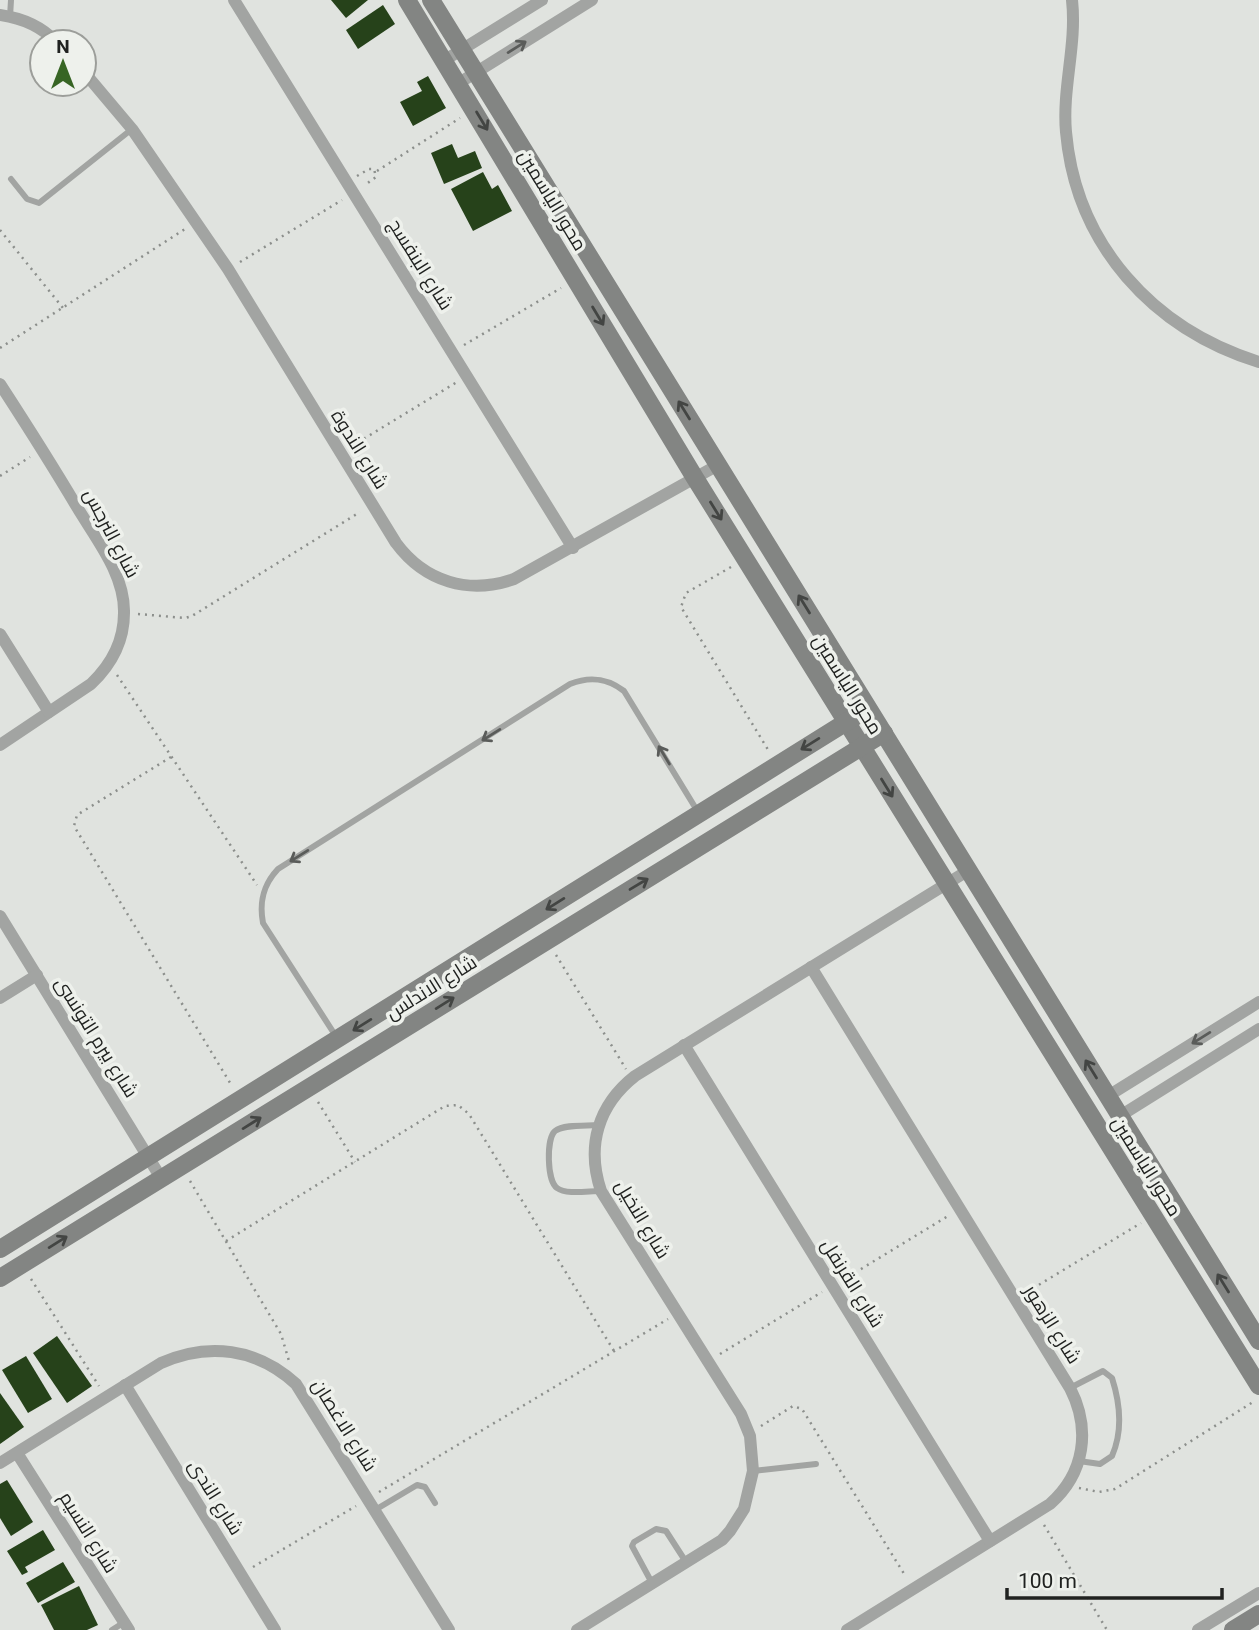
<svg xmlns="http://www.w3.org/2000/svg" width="1259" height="1630" viewBox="0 0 1259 1630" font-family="Roboto,Cairo,sans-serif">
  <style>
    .building { fill: #26421a }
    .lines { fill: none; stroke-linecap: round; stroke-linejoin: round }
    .path { stroke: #8c8f8c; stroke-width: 2.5; stroke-dasharray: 2 5; stroke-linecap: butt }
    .lane { stroke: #a2a4a2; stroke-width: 6 }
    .street { stroke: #a2a4a2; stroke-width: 12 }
    .secondary { stroke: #838583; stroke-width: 18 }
    .oneway { stroke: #5a5c5a }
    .oneway2 { stroke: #434543 }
    .labels { text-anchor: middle; stroke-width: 7; stroke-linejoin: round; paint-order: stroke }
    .street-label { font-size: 19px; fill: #202220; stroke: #eef1ec }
  </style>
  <rect width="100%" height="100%" fill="#e0e3df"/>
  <g class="building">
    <polygon points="331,0 368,0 346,18"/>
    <polygon points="383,5 395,24 358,49 346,30"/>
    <polygon points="428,76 446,108 413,126 400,102 422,91 417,82"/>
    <polygon points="452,144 458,158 475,151 482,168 444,184 431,153"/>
    <polygon points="483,172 492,189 498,185 512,211 473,231 451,189"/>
    <polygon points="57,1336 92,1386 67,1403 33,1353"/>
    <polygon points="26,1356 52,1399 28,1413 2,1370"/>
    <polygon points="0,1393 24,1427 0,1444"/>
    <polygon points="7,1480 33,1522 11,1536 0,1518 0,1484"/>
    <polygon points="43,1530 55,1550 25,1567 28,1572 22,1575 7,1551"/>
    <polygon points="63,1562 75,1582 38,1603 26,1583"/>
    <polygon points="79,1586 98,1625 87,1630 54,1630 41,1605"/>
  </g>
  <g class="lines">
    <g class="path">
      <polyline points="377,171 460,118"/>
      <polyline points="357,176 369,169 374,169 376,177 365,185"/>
      <polyline points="0,230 63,308"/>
      <polyline points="240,262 342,200"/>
      <polyline points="464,345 561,288"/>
      <polyline points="0,348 185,229"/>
      <polyline points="352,446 457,382"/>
      <polyline points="0,476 30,457"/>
      <polyline points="731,567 686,593 681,607 770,753"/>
      <polyline points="138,614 185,618 192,616 360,512"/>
      <polyline points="117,675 257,885"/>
      <polyline points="171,757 77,815 74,826 232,1086"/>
      <polyline points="556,955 626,1069"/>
      <polyline points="318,1102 355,1162"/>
      <polyline points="190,1181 281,1334 289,1361"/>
      <polyline points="226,1241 445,1106 458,1105 469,1114 614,1351"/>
      <polyline points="31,1279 99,1386"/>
      <polyline points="843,1280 948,1216"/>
      <polyline points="1027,1292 1141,1223"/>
      <polyline points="720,1354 822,1292"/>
      <polyline points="761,1426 793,1406 802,1409 906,1577"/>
      <polyline points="1079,1488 1099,1492 1115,1489 1253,1402"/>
      <polyline points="379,1492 668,1319"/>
      <polyline points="1044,1525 1107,1630"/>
      <polyline points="253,1567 356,1506"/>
    </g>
    <g class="lane">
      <polyline points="10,17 11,0"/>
      <polyline points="11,179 27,199 39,203 132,129"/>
      <path d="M337,1038L263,923C259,902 263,885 278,869L570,684C590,676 607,678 624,691L698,812"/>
      <path d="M598,1125C586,1126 564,1124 555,1131C546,1139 547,1181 557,1188C566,1195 588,1191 600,1191"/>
      <path d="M1070,1388L1103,1371L1112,1378C1120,1403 1123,1431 1112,1456L1100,1464L1079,1461"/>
      <polyline points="753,1471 816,1464"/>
      <polyline points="375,1510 417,1485 425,1487 435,1503"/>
      <polyline points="652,1583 632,1546 634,1542 656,1529 666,1531 686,1562"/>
      <polyline points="112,1630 123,1623"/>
    </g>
    <g class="street">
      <polyline points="234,0 573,548"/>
      <path d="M1072,0C1077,45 1062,88 1066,132C1076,245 1153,329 1259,362"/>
      <path d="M0,15C21,18 42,27 56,42"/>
      <polyline points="445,60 542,0"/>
      <path d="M84,72L132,129L228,269L396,543C425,582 469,595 514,579L718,465"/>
      <polyline points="459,83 592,0"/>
      <path d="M0,384C26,424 52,465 77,507C96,539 125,574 124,613C124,641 111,665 91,684L0,745"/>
      <polyline points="0,634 49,712"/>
      <polyline points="0,916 161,1178"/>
      <path d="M811,967L1070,1388C1091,1429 1085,1473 1050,1504L847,1630"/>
      <polyline points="0,998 37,975"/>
      <polyline points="684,1045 990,1541"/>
      <polyline points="1108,1096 1259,1002"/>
      <polyline points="1120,1116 1259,1029"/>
      <polyline points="125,1385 275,1630"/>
      <polyline points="17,1453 129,1630"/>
      <path d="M0,1463L161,1363C208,1342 257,1348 296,1384L449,1630"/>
      <path d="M577,1630L722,1540L730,1531L744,1509L753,1471L750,1436L741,1414L601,1191C586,1146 598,1105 635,1076L969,870"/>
      <polyline points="1198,1630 1259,1593"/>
    </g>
    <g class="secondary">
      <polyline points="407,0 695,478 1259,1386"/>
      <polyline points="431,0 1259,1341"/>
      <polyline points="0,1249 856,716"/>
      <polyline points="0,1278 884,733"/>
      <polyline points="1233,1630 1259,1614"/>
    </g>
  </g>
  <defs><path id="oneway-shaft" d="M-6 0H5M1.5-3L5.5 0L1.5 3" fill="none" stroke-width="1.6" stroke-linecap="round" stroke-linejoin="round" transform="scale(1.75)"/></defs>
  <g class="oneway">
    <use href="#oneway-shaft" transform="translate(517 47) rotate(-32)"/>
    <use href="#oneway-shaft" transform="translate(491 735) rotate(148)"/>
    <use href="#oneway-shaft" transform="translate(664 755) rotate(-121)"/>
    <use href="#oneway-shaft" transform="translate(299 856) rotate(148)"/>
    <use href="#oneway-shaft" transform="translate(1201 1038) rotate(148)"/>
  </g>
  <g class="oneway2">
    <use href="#oneway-shaft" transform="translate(482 121) rotate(59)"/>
    <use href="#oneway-shaft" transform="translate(598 316) rotate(59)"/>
    <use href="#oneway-shaft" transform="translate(684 410) rotate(-122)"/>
    <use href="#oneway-shaft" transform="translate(716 511) rotate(58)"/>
    <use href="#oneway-shaft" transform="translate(804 604) rotate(-122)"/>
    <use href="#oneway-shaft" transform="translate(810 744) rotate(148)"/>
    <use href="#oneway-shaft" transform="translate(887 788) rotate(58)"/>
    <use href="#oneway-shaft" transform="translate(639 884) rotate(-31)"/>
    <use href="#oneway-shaft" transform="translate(555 904) rotate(148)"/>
    <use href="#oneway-shaft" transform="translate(445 1003) rotate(-32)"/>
    <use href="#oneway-shaft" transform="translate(362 1025) rotate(148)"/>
    <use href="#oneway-shaft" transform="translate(1091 1069) rotate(-122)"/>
    <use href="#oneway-shaft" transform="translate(252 1123) rotate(-32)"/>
    <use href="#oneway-shaft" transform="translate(58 1242) rotate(-32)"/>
    <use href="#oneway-shaft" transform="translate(1223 1283) rotate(-122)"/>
  </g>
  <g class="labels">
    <g class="street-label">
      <text transform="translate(553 200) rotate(59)" y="7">محور الياسمين</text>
      <text transform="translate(421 264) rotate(58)" y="7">شارع البنفسج</text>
      <text transform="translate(360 449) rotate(58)" y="7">شارع الندوة</text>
      <text transform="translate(112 533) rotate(62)" y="7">شارع النرجس</text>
      <text transform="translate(848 684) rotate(58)" y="7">محور الياسمين</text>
      <text transform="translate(431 987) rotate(-32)" y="7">شارع الاندلس</text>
      <text transform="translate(97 1037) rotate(58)" y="7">شارع بيرم التونسى</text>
      <text transform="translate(1147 1166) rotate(58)" y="7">محور الياسمين</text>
      <text transform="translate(643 1219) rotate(59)" y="7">شارع النخيل</text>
      <text transform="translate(853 1283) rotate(58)" y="7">شارع القرنفل</text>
      <text transform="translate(1053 1324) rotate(58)" y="7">شارع الزهور</text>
      <text transform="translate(345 1425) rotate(58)" y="7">شارع الاغصان</text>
      <text transform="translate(216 1497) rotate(58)" y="7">شارع الندى</text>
      <text transform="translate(89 1532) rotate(58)" y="7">شارع النسيم</text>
    </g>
  </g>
  <g transform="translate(63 63)"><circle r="33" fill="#eef1ec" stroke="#9c9e9a" stroke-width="2"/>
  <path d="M0-5L12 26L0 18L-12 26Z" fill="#376524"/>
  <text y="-10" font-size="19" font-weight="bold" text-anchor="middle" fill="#202220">N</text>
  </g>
  <path d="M1007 1588v10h215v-10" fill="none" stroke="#202220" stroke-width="3.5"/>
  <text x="1018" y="1588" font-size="21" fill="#202220" stroke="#eef1ec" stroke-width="5" paint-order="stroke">100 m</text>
</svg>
